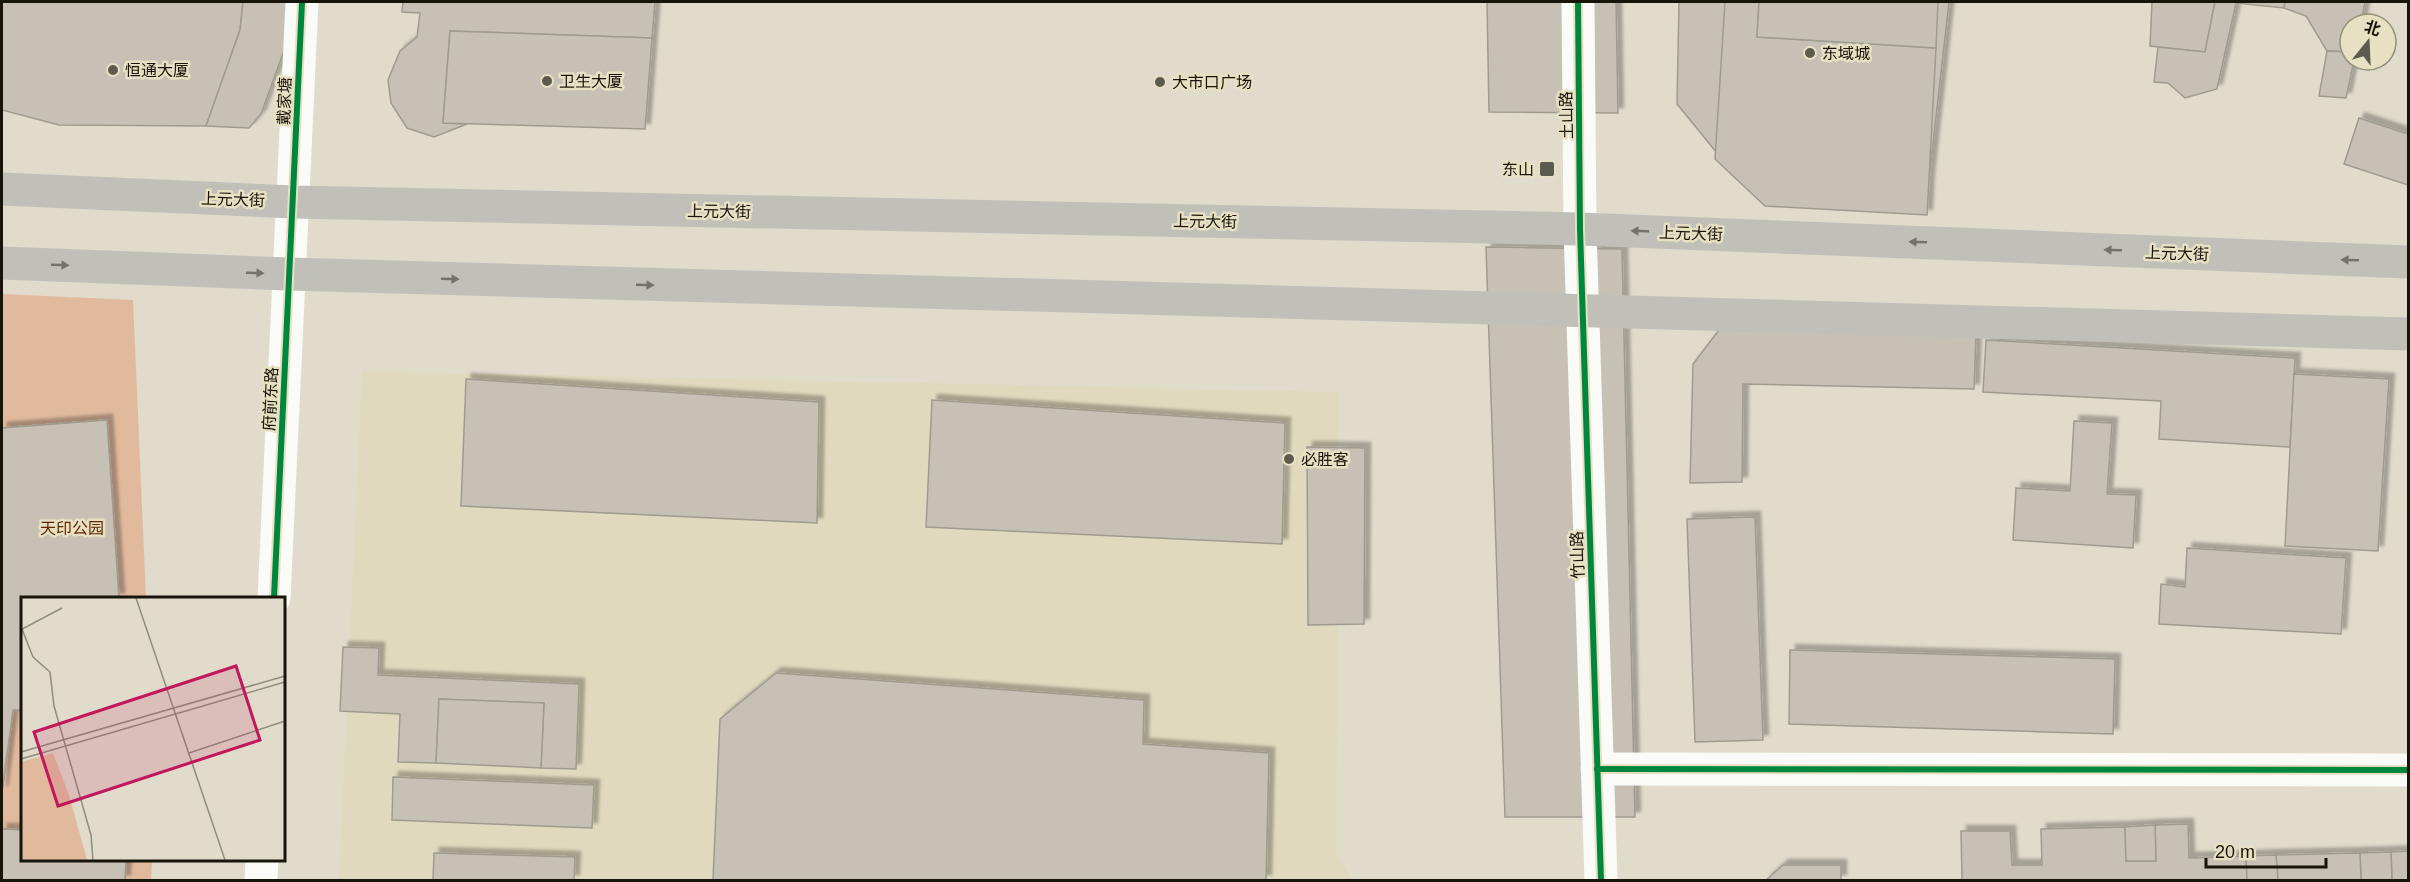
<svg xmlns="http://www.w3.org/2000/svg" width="2410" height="882" viewBox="0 0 2410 882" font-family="Arial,'Noto Sans SC',sans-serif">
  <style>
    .built { fill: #e1d9be }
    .green { fill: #e1ba9e }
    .building { fill: #c7c1b5; stroke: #a09b8f; stroke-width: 1.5; filter: url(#shadow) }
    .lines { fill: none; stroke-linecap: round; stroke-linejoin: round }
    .minor { stroke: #fafaf7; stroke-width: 33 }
    .major { stroke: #c0c0b9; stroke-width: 33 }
    .cycleway-casing { stroke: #e8e0c3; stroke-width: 10 }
    .cycleway { stroke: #00873e; stroke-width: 6 }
    .oneway { fill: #74736a }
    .poi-dot { fill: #5d5a4e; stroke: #e8e0c3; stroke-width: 2 }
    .labels { text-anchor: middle; stroke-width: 5; stroke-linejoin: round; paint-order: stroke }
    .poi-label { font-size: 16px; fill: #17150a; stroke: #e8e0c3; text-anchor: start }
    .street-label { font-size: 16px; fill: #17150a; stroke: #e8e0c3 }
    .park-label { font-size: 16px; fill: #5d2700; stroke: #e8e0c3 }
    .inset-road { fill: none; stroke: #908c7e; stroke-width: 1.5 }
    .view { fill: #c2185b; fill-opacity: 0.15; stroke: #c2185b; stroke-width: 3 }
    .inset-edge { fill: none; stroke: #17150a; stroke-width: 3 }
  </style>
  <defs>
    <filter id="shadow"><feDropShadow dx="5.5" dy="-5.5" stdDeviation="1.5" flood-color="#0004"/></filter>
  </defs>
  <rect width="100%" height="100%" fill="#e0dbcb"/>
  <polygon class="built" points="362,371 1339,392 1336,852 1353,880 339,880"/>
  <polygon class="green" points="2,294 133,300 146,598 22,598 22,860 152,860 151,880 2,880"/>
  <g class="building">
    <polygon points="2,2 243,2 240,30 206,126 59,125 2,110"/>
    <polygon points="243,2 289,2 286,45 261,114 249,128 206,126 240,30"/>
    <polygon points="403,2 655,2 652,38 450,31 443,123 467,124 434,137 407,128 391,103 388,80 400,51 417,37 420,13 402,12"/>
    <polygon points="1487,2 1616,2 1618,113 1489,112"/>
    <polygon points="1679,2 1949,2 1929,178 1730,169 1677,104"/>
    <polygon points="1725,2 1759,2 1757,37 1936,48 1927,215 1765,206 1715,159"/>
    <polygon points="1759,2 1938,2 1936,48 1757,37"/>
    <polygon points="2152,2 2215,2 2205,52 2150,46"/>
    <polygon points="2215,2 2285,2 2284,8 2236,3 2217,89 2185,98 2168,83 2154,82 2158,47 2205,52"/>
    <polygon points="2285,2 2365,2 2361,24 2350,24 2350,52 2327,51 2306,16 2284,8"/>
    <polygon points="450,31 652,38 645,129 443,123"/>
    <polygon points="2327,51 2350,52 2350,60 2354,60 2346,98 2319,96"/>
    <polygon points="2359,118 2408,134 2408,185 2344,164"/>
    <polygon points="1486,247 1622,249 1635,817 1505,817"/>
    <polygon points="1719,330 1976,335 1974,389 1743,384 1742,482 1690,483 1693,364"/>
    <polygon points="1986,340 2295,358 2290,447 2159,439 2161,401 1983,392"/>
    <polygon points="2294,374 2389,379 2378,551 2285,546"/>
    <polygon points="466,379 819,402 817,523 461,506"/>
    <polygon points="932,400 1285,423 1282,544 926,527"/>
    <polygon points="107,420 119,598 22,598 22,710 13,710 2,792 2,428"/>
    <polygon points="107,420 119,598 22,598 22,710 13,710 2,792 2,428"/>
    <polygon points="2074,421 2112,423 2107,494 2136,495 2133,548 2013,540 2016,488 2070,491"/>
    <polygon points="1307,447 1365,448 1364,624 1308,625"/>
    <polygon points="1755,517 1763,740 1695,742 1687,519"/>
    <polygon points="2187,548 2346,558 2341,634 2159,624 2161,584 2185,587"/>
    <polygon points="343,647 379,648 378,675 579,684 576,769 541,768 544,703 439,699 436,763 398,762 400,714 340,711"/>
    <polygon points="1790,650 2115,659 2113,734 1789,724"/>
    <polygon points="776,673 1144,700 1143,744 1269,753 1266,880 713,880 720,719"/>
    <polygon points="439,699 544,703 541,768 436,763"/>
    <polygon points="393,777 594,785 592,828 392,820"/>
    <polygon points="2188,824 2189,858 2246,856 2247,880 1962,880 1961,831 2010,831 2012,865 2042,865 2041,829 2125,827 2126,861 2156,861 2155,825"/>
    <polygon points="2155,825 2156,861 2126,861 2125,827"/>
    <polygon points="2,829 22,830 22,860 126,860 125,880 2,880"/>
    <polygon points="2,829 22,830 22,860 126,860 125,880 2,880"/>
    <polygon points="2408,851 2408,880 2392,880 2391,852"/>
    <polygon points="2391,852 2392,880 2361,880 2360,853"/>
    <polygon points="434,853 575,857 574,880 433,880"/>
    <polygon points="2360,853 2361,880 2278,880 2276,855"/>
    <polygon points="2276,855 2278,880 2247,880 2246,856"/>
    <polygon points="1783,865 1841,865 1841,880 1766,880"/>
  </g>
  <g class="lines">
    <g class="minor">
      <polyline points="1578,2 1580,229 1601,880"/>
      <polyline points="274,598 302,2"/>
      <polyline points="1597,769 2408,770"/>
      <polyline points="261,880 262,860"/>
    </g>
    <g class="major">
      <polyline points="2,189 293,202 1580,229 2408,262"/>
      <polyline points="2,263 289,274 2408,334"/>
    </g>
    <g class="cycleway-casing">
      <g id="cycleway">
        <polyline points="1578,2 1580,229 1601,880"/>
        <polyline points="274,598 302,2"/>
        <polyline points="1597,769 2408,770"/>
      </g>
    </g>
    <use href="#cycleway" class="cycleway"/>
  </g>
  <defs><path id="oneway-solid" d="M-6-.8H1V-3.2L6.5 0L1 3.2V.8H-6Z" transform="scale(1.5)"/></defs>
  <g class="oneway">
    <use href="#oneway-solid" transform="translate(1640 231) rotate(-178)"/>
    <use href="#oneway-solid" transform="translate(1918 242) rotate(-178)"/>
    <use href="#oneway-solid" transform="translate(2113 250) rotate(-178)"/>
    <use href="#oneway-solid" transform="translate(2350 260) rotate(-178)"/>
    <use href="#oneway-solid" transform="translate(60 265) rotate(2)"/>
    <use href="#oneway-solid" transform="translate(255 273) rotate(2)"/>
    <use href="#oneway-solid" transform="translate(450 279) rotate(2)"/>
    <use href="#oneway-solid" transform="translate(645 285) rotate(2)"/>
  </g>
  <g class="poi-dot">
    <circle cx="1810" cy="53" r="6"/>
    <circle cx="113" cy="70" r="6"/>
    <circle cx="547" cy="81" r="6"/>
    <circle cx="1160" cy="82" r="6"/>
    <rect x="1539" y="161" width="16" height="16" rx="3"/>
    <circle cx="1289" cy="459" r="6"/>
  </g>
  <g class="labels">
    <g class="poi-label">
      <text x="1822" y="59">东域城</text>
      <text x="125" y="76">恒通大厦</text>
      <text x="559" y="87">卫生大厦</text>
      <text x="1172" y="88">大市口广场</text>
      <text x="1534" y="175" text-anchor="end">东山</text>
      <text x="1301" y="465">必胜客</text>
    </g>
    <g class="street-label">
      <text transform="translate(284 101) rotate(-88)" y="6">戴家塘</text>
      <text transform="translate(1566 115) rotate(-91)" y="6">土山路</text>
      <text transform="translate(233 199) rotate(2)" y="6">上元大街</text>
      <text transform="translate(719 211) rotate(1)" y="6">上元大街</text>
      <text transform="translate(1205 221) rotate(1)" y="6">上元大街</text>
      <text transform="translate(1691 233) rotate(2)" y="6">上元大街</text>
      <text transform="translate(2177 253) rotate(2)" y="6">上元大街</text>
      <text transform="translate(270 399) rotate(-87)" y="6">府前东路</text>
      <text transform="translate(1577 555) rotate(-92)" y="6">竹山路</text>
    </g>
    <g class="park-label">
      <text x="72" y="534">天印公园</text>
    </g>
  </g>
  <g transform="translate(21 597)">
    <rect width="264" height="264" fill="#e0dbcb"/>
    <path d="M32,156L48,198L66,263H0V165Z" fill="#e1ba9e"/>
    <path class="inset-road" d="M115,1L204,263M41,11L1,32L12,60L29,75L33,109L70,238L72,263M0,155L264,79M168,156L264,124M0,162L264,85"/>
    <path class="view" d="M215,69L239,143L37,209L13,135Z"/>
    <rect width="264" height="264" class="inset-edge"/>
  </g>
  <rect width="2410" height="882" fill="none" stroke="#17150a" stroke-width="6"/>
  <g transform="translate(2368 42) rotate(18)"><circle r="28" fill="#e8e0c3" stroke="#948f79" stroke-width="1.5"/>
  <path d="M0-4.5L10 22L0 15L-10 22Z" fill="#5d5a4e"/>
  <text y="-9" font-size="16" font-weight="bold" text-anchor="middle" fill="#17150a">北</text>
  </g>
  <path d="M2206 858v9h120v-9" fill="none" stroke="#17150a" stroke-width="3"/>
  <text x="2215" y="858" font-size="18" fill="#17150a" stroke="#e8e0c3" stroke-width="4.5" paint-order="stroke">20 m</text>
</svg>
